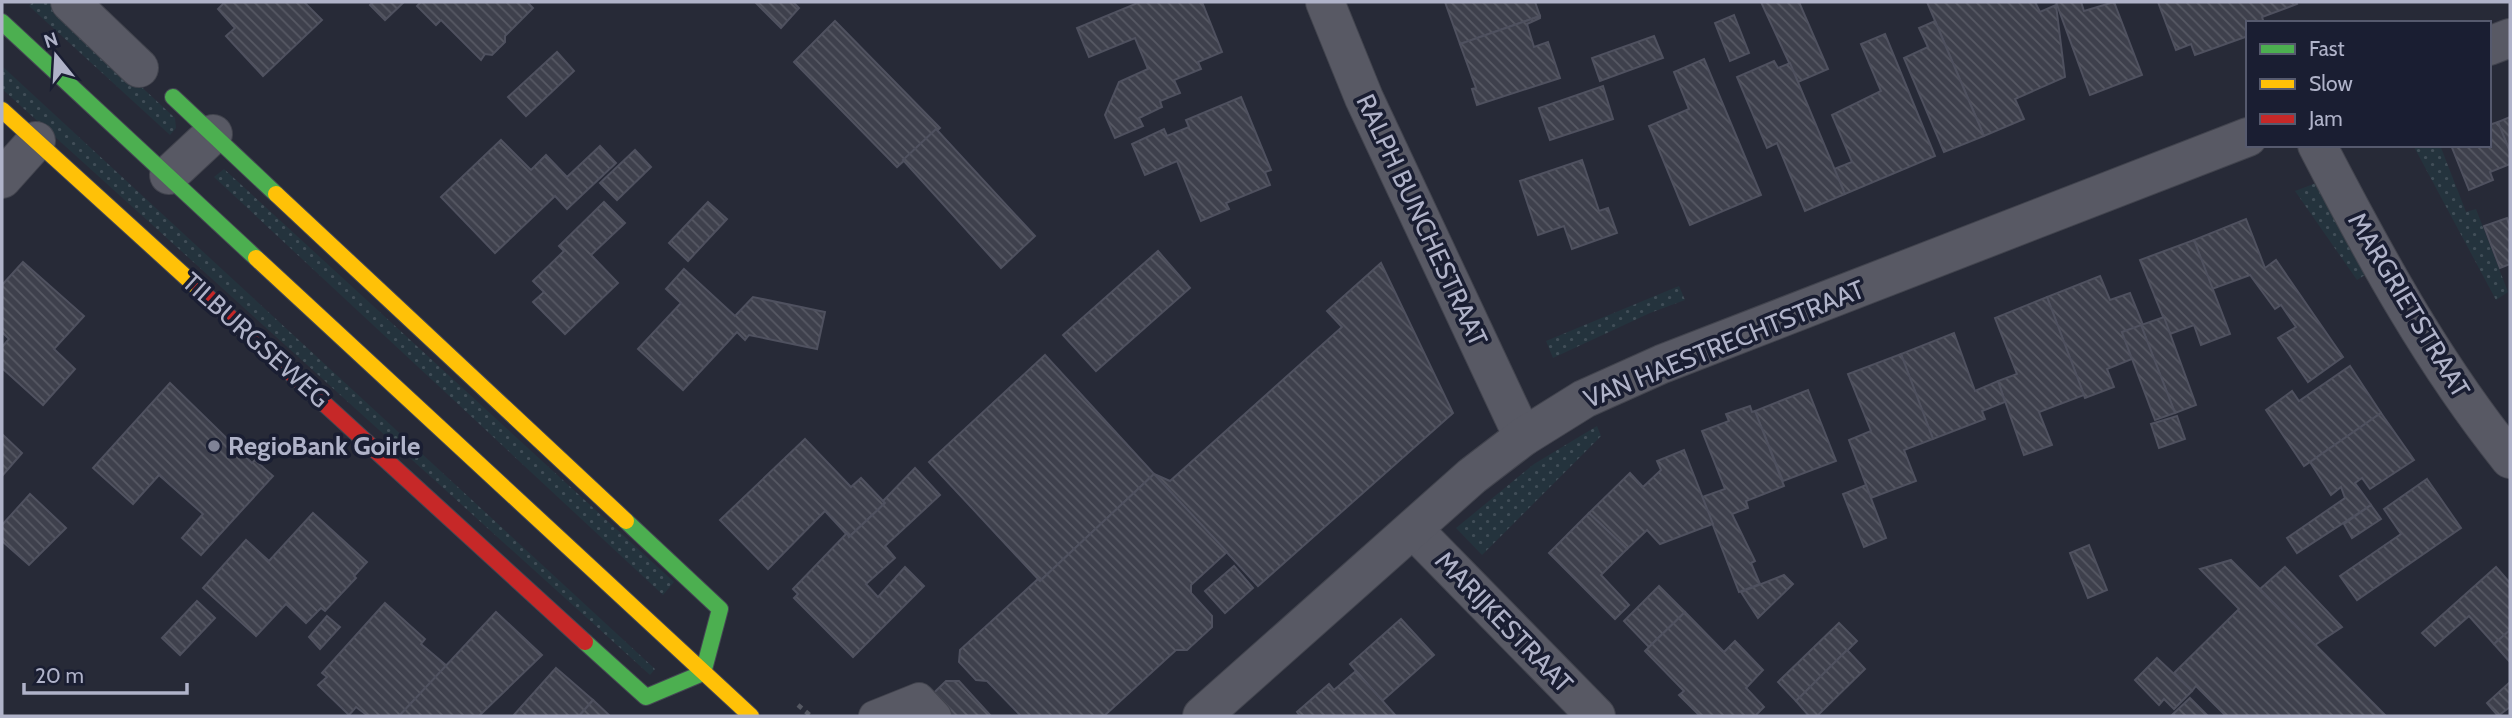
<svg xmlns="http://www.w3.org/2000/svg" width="2512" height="718" viewBox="0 0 2512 718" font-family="Cabin,sans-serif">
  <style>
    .grass { fill: url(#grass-dots) }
    .building { fill: url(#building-back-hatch); stroke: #4f515f; stroke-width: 2 }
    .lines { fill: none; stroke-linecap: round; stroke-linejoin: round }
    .lane-casing { stroke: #42444e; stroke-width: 32 }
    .street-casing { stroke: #42444e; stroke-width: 40 }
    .fast-casing { stroke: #444753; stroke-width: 18 }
    .slow-casing { stroke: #444753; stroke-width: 18 }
    .jam-casing { stroke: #444753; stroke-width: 18 }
    .path { stroke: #555862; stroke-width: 4.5; stroke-dasharray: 5 5; stroke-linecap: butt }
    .lane { stroke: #585964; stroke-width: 30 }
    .street { stroke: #585964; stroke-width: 38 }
    .fast { stroke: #4caf50; stroke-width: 16 }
    .slow { stroke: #ffc107; stroke-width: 16 }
    .jam { stroke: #c62828; stroke-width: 16 }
    .poi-dot { fill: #808396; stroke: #1a1e32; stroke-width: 2.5 }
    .labels { text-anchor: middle; stroke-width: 7; stroke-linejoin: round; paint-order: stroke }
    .street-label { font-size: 26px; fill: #b0b3c9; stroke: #1a1e32 }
    .poi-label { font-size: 26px; font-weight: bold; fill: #b0b3c9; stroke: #1a1e32; text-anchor: start }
  </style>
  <defs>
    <pattern id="grass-dots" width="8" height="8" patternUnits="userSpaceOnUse" patternTransform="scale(1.75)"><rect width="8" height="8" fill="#24333d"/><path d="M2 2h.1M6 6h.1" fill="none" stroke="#414e58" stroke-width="1.8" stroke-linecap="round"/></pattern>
    <pattern id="building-back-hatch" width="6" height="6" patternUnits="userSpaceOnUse" patternTransform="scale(1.75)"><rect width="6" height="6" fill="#3e404c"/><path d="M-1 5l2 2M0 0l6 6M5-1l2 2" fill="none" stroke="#575964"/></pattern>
  </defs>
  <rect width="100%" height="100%" fill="#272a37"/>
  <g class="grass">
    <polygon points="33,2 50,2 175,118 176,128 170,135 29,6"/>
    <polygon points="2,66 655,669 650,675 2,89"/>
    <polygon points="2413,145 2440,145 2466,212 2476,209 2508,292 2496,300"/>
    <polygon points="224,169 674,582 663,595 214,177"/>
    <polygon points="2316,183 2365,275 2357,280 2295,191"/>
    <polygon points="1679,286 1685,300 1650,313 1553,358 1546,341"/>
    <polygon points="1597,426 1601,436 1482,555 1456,528 1534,464"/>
  </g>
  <g class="building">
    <polygon points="225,2 304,2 322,20 263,76 226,36 235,28 218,9"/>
    <polygon points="373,2 404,2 385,20 370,5"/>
    <polygon points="421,2 527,2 533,8 505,36 505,42 492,55 485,54 481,60 441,20 436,25 417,6"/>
    <polygon points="755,2 793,2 799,8 781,28"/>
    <polygon points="1140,2 1202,2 1222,52 1198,62 1201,69 1174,80 1180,93 1160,101 1162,107 1139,118 1143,126 1115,138 1105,115 1119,82 1148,69 1135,38 1089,57 1077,28"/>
    <polygon points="1445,2 1535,2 1540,16 1460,44"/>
    <polygon points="1761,2 1799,2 1828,69 1798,82"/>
    <polygon points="1927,2 2035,2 2040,12 2056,5 2065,77 2015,99 2024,119 1984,136"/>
    <polygon points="2056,2 2081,2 2084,11 2114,2 2142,75 2090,95"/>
    <polygon points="2158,2 2296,2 2297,4 2262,17 2264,23 2248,23 2248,36 2195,55 2191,44 2176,50"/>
    <polygon points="1734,15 1749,53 1730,61 1715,23"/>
    <polygon points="1540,16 1540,18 1527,24 1534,47 1548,42 1560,78 1477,105 1472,89 1476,88 1460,44"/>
    <polygon points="835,21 940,128 897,167 794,62"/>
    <polygon points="1935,21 1984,136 1944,152 1904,58 1928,47 1919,28"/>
    <polygon points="1885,34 1935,156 1845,194 1834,169 1852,162 1832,115 1881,91 1861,44"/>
    <polygon points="1654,36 1663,58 1600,81 1592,58"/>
    <polygon points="557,52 574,71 526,116 508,97"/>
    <polygon points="1704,59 1761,195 1690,225 1649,126 1689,109 1674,72"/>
    <polygon points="1774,61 1778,68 1790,63 1845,194 1805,211 1777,143 1767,148 1737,77"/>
    <polygon points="1603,86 1613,119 1550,140 1539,108"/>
    <polygon points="1241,97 1271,170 1265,172 1270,185 1226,203 1229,209 1201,221 1177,161 1145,175 1132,144 1164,129 1167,136 1189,127 1186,120"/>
    <polygon points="2510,117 2510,152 2498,122"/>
    <polygon points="2498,122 2510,152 2510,164 2490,172 2493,180 2469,190 2451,145 2489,145 2489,125"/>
    <polygon points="936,129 1035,236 1001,268 903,160"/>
    <polygon points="501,140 531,170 546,155 567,177 600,146 616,163 567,209 555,196 495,253 441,197"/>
    <polygon points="635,150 651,167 617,200 600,183"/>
    <polygon points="1582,160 1599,211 1608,208 1617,233 1572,249 1564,226 1538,235 1520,181"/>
    <polygon points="604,202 625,223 591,255 618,283 565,334 533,302 544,292 533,281 564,251 559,246"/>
    <polygon points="708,202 727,219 688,261 669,243"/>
    <polygon points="2507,218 2510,228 2510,264 2500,268 2484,226"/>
    <polygon points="2246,219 2265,268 2276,260 2343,357 2308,382 2278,338 2296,327 2281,305 2275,309 2250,275 2212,289 2194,240"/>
    <polygon points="2194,240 2230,334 2201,345 2194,325 2170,334 2140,260"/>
    <polygon points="1158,251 1190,288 1096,371 1063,335"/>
    <polygon points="23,262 84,316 54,349 75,369 43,405 2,368 2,347 9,339 2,332 2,285"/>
    <polygon points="1381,263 1453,413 1258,586 1154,474 1170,481 1342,327 1327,311"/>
    <polygon points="684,269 735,316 753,297 825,312 817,349 749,335 745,340 737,332 683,390 638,349 681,303 666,289"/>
    <polygon points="2100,276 2110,300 2130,293 2143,325 2122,332 2132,359 2107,369 2114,387 2085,398 2047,297"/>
    <polygon points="2047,297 2084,395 2039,412 2052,445 2024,455 1998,381 2017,374 1995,318"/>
    <polygon points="2164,317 2196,405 2175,413 2141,325"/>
    <polygon points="2141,325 2175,413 2155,420 2122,332"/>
    <polygon points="1954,333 1975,391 1998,381 2005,402 1982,411 1985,419 1933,439 1901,354"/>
    <polygon points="1901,354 1933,439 1904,450 1916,481 1871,498 1849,440 1871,431 1848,374"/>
    <polygon points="1045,355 1154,474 1040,581 929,462"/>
    <polygon points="2350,366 2381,413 2304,466 2266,410 2292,391 2299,401"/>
    <polygon points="170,383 252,463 255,460 273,476 201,555 182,538 203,514 159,475 133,504 93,468"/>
    <polygon points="1808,390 1836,461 1783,481 1755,411"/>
    <polygon points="1750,406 1752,412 1755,411 1784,486 1746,501 1748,508 1732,514 1755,561 1751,563 1760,584 1739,592 1702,497 1725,489 1702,431 1729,421 1726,414"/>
    <polygon points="2381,413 2414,460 2370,489 2362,478 2355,483 2371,505 2297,553 2287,538 2345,498 2341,487 2331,495 2310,462"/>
    <polygon points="2177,416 2185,439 2159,448 2151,424"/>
    <polygon points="2,434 22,453 2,476"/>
    <polygon points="805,439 851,487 861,478 885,503 849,537 825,511 768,569 720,520"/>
    <polygon points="1684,450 1713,524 1660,544 1647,530 1627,549 1589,513 1630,473 1643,487 1661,470 1657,461"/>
    <polygon points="915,468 940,495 885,546 895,558 866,584 878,597 905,567 924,586 853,657 794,598 798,594 793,589 847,533 849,537 885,503 883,501"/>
    <polygon points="1154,474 1227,552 1191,585 1191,593 1212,616 1212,627 1187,650 1176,650 1104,716 1021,716 987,681 976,680 959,662 960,650 1038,579 1040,581"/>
    <polygon points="2427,479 2461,528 2357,600 2340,576 2401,534 2384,509"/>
    <polygon points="1866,485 1886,538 1864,547 1843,494"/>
    <polygon points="30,494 66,528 29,565 2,541 2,525"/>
    <polygon points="2371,505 2381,519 2352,538 2344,524"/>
    <polygon points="313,513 367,562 354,576 356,578 325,611 321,608 306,623 286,604 256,636 203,588 246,540 269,561"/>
    <polygon points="1589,513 1627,549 1601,575 1629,605 1615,619 1549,553"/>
    <polygon points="2089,545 2107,590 2088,598 2070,553"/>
    <polygon points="2231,560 2260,589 2386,716 2226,716 2196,686 2192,691 2174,673 2239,609 2200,569"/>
    <polygon points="1234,566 1253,588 1225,613 1205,591"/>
    <polygon points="2285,567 2342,627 2315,645 2260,589"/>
    <polygon points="2496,567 2510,583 2510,630 2494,644 2469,616 2435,646 2422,633"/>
    <polygon points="1784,575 1793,584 1758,618 1741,592"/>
    <polygon points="1659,586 1685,612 1649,647 1624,621"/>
    <polygon points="197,601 215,618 180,655 162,638"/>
    <polygon points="385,603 425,639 421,644 447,666 399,716 368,716 356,707 349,715 318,685 327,677 322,673"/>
    <polygon points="496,612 542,655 479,716 399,716"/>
    <polygon points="1685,612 1724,652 1735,641 1763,670 1746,688 1764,707 1755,716 1700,716 1679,695 1684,691 1645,651"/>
    <polygon points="327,616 340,627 320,649 309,637"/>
    <polygon points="1401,619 1434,655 1382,701 1350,664"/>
    <polygon points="1839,623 1857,641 1796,701 1778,682"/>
    <polygon points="2510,630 2510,662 2494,644"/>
    <polygon points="1847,650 1865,669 1817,716 1809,716 1796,701"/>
    <polygon points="2157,658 2192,691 2174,709 2164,699 2159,705 2135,680"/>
    <polygon points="556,668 593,700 579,716 513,716"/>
    <polygon points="1356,671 1396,716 1300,716 1297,712 1329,684 1334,690"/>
    <polygon points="946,681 959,681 991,716 910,716"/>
    <polygon points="2510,682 2510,707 2498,716 2487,703"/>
    <polygon points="2190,698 2208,716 2171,716"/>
    <polygon points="593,700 610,716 579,716"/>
  </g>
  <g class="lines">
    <g class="lane-casing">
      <polyline id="lane" points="874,716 919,698 936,716"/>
    </g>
    <g class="street-casing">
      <g id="street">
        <polyline points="70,2 139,68"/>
        <polyline points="1325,2 1364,98 1523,437"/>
        <polyline points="2489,46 2510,38"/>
        <path d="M2317,145C2374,255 2432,362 2510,459"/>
        <polyline points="169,175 213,134"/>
        <polyline points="2,179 36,141"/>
        <polyline points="1413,529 1596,716"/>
        <polyline points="1202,716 1472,476 1523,437 1584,399 1662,364 2248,137"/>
      </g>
    </g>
    <g class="fast-casing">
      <g id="fast">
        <polyline points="2,22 256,258"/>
        <polyline points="173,97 276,194"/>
        <polyline points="585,642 646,697 703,673 720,609 626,521"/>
      </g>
    </g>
    <g class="slow-casing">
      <g id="slow">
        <polyline points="2,110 200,290"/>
        <polyline points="276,194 626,521"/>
        <polyline points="256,258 751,716"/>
      </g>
    </g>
    <g class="jam-casing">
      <polyline id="jam" points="200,290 585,642"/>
    </g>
    <polyline class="path" points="798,705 811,716"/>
    <use href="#lane" class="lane"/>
    <use href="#street" class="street"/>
    <use href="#fast" class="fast"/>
    <use href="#slow" class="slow"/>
    <use href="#jam" class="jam"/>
  </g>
  <circle class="poi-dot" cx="214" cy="446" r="7"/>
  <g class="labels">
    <g class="street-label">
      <text transform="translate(1422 220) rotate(65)" y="9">RALPH BUNCHESTRAAT</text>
      <text transform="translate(2409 305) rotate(59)" y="9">MARGRIETSTRAAT</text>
      <text transform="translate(256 340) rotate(42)" y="9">TILBURGSEWEG</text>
      <text transform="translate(1724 344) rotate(-22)" y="9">VAN HAESTRECHTSTRAAT</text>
      <text transform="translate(1504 622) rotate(46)" y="9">MARIJKESTRAAT</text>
    </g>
    <g class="poi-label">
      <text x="228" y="455">RegioBank Goirle</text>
    </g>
  </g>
  <rect width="2512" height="718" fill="none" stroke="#b0b3c9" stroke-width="7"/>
  <rect x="2246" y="21" width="245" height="126" fill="#1a1e32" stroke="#565a6e" stroke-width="2"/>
  <rect x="2260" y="44" width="35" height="10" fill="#4caf50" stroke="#565a6e" stroke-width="2"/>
  <text x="2309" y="56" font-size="21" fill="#b0b3c9">Fast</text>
  <rect x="2260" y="79" width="35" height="10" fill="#ffc107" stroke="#565a6e" stroke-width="2"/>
  <text x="2309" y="91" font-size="21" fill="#b0b3c9">Slow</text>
  <rect x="2260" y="114" width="35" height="10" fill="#c62828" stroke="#565a6e" stroke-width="2"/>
  <text x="2309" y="126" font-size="21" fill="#b0b3c9">Jam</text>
  <g transform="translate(56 56) rotate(342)" stroke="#1a1e32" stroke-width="5" paint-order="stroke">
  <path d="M0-5L12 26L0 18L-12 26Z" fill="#b0b3c9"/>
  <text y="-10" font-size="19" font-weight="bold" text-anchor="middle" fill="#b0b3c9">N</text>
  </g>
  <path d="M24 683v10h163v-10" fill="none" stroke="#b0b3c9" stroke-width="3.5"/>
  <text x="35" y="683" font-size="21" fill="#b0b3c9" stroke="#1a1e32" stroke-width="5" paint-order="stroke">20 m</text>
</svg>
